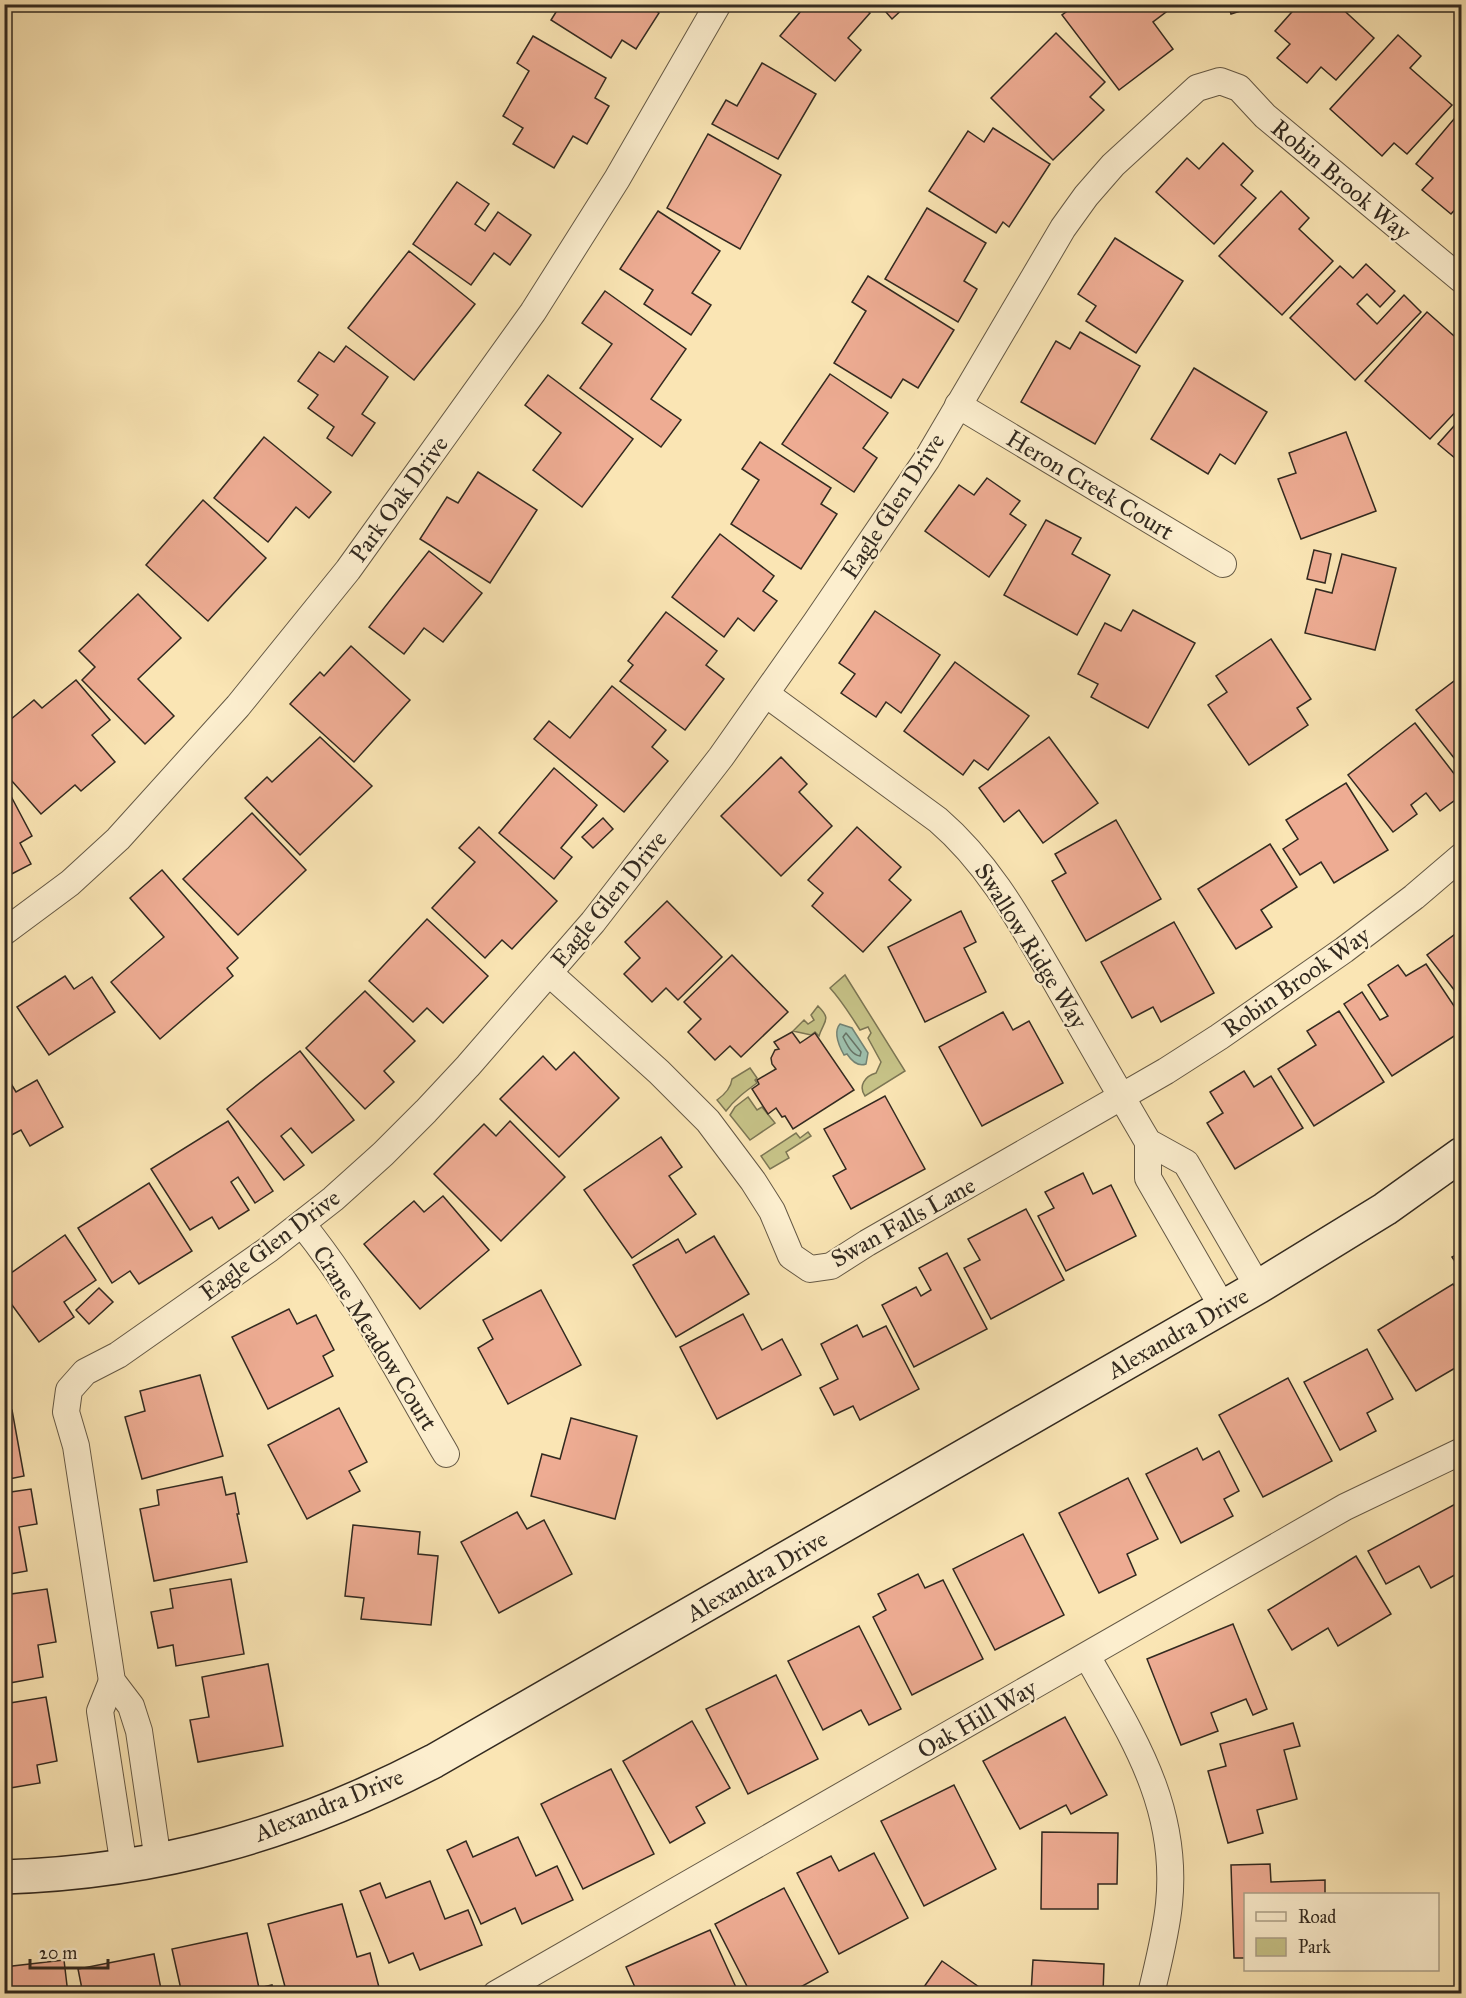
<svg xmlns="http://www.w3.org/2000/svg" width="1466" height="1998" viewBox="0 0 1466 1998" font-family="'IM FELL Great Primer',serif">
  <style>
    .green { fill: #c6c287; stroke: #7c7654; stroke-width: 1.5 }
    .water { fill: #9ebfac; stroke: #738374; stroke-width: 1.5 }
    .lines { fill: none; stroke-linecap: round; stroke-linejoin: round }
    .shore { stroke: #687466; stroke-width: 1.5 }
    .building { fill: #eeac93; stroke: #332a20; stroke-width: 1.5 }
    .street-casing { stroke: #655945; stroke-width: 28 }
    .secondary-casing { stroke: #332a20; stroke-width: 36 }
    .street { stroke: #fceece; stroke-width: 26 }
    .secondary { stroke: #fceece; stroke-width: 33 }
    .labels { text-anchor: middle; stroke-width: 4.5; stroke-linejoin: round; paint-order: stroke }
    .street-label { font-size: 24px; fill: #332a20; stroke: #fceece }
  </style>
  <rect width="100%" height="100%" fill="#fae5b4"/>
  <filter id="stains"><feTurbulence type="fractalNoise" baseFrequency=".00333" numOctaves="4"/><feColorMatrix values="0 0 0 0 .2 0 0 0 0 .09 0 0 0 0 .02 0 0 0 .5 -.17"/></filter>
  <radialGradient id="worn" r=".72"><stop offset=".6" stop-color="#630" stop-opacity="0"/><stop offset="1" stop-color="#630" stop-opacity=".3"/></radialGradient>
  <g class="green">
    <path d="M845,975L905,1071L865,1096C858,1086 865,1076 876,1073L881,1062L868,1038L871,1033L868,1027L860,1030C851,1016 842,1001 830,988Z"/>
    <path d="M818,1006C832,1020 824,1020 819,1036L815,1032L811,1035L793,1031L804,1020L808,1024L814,1020L811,1015Z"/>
    <path d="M750,1068L757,1078L755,1080L757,1083C746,1091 735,1099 726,1111L717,1100C724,1095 731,1088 732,1079Z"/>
    <polygon points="748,1097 757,1110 762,1107 775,1123 750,1140 730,1115 735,1107"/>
    <polygon points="808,1132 811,1136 786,1152 789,1158 770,1169 761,1156 796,1133 800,1138"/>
  </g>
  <path class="water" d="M840,1024L852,1028L868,1053L866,1064C858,1067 851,1060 847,1054L844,1055C839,1046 833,1032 840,1024Z"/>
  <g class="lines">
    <path class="shore" d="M846,1033L861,1052L860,1056C851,1055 847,1044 843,1037Z"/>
  </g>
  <g class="building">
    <polygon points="561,4 646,4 659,13 636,49 622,40 611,58 551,20"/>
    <polygon points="805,4 860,4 870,13 848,38 861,50 835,81 780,36 806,5"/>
    <polygon points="879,4 908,4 892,19"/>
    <polygon points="1077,4 1161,4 1166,12 1153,22 1173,49 1119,90 1062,15"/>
    <polygon points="1228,4 1262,4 1231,14"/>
    <polygon points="1299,4 1337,4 1374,38 1336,80 1321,67 1307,83 1277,58 1290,44 1275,31"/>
    <polygon points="1056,33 1105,82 1090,97 1104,110 1053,160 991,98"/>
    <polygon points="1398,35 1421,56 1410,68 1452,105 1407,154 1394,143 1382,156 1330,109"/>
    <polygon points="533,36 606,78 595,98 609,106 587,144 573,136 554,168 513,144 523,128 503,116 529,71 517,63"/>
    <polygon points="762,63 816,94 778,159 712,124 726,100 737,106"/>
    <polygon points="1459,113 1462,114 1462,202 1451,214 1422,190 1433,178 1416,164"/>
    <polygon points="993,128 1050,164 1009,227 1003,222 996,233 929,191 968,131 984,142"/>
    <polygon points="708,134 781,175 740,249 667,208"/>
    <polygon points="1223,143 1253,171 1241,185 1256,198 1214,244 1156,192 1187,158 1199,169"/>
    <polygon points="457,182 489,204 475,224 485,231 498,212 531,235 510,265 494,253 471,285 413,244"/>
    <polygon points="1281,191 1309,218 1299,229 1333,261 1282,315 1219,256"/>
    <polygon points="927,208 986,243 964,281 977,289 958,322 885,279"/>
    <polygon points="658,211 720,251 692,293 711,305 691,335 644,304 653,290 620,269"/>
    <polygon points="1115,238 1183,281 1136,353 1086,321 1096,306 1078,294"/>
    <polygon points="409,251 475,304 414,380 348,328"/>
    <polygon points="1366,264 1395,291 1380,307 1367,294 1357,304 1377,324 1404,295 1421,312 1355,380 1290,318 1340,266 1353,278"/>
    <polygon points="868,276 954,330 918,388 903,379 891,398 834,363 866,311 852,302"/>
    <polygon points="605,291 686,349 651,399 681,420 661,447 580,388 612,344 582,323"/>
    <polygon points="1427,312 1462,343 1462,405 1430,439 1365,381"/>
    <polygon points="1080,332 1140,366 1095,444 1021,402 1056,341 1070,349"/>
    <polygon points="346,346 388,377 362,414 375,423 352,456 327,438 334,427 308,408 318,395 298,381 319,352 334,362"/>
    <polygon points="1194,368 1267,412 1235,464 1220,454 1208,474 1151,439"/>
    <polygon points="830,374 888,413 863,448 877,458 854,492 782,444"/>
    <polygon points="548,375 633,439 582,507 533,470 561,433 525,405"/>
    <polygon points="1462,417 1462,464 1438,444"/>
    <polygon points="1346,432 1376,511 1301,539 1278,479 1296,473 1289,453"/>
    <polygon points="264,437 331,492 309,518 296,507 268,542 214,498"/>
    <polygon points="760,442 831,488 821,504 837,514 801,569 731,524 759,480 742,469"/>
    <polygon points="478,472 537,510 490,583 420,539 447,497 458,503"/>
    <polygon points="987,478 1020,501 1010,514 1026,525 989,577 925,531 959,485 974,495"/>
    <polygon points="203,500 266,558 208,621 146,565"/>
    <polygon points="1046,520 1081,538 1072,554 1110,575 1077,635 1004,595"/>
    <polygon points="720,534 774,576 763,591 777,601 754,631 738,618 724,637 672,597"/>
    <polygon points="1314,550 1331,554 1325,583 1307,579"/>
    <polygon points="429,551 482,593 443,642 424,628 404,654 369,627"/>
    <polygon points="1342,554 1396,568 1375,650 1305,633 1316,589 1332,593"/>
    <polygon points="138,594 181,638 138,679 174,716 145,744 82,680 95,667 79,651"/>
    <polygon points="1133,610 1195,643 1148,728 1091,697 1098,684 1078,674 1105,623 1121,631"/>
    <polygon points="875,611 940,655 901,713 886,702 876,717 841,693 855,674 839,663"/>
    <polygon points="666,612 717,651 706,665 724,679 685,730 620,681 633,665 628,661"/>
    <polygon points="1271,639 1311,699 1297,708 1308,725 1249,765 1208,705 1227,692 1216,676"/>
    <polygon points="351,646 410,700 354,762 290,704 320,672 324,676"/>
    <polygon points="955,662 1029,716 988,770 974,760 963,775 904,731"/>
    <polygon points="1462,675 1462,768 1416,710"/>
    <polygon points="76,680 110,720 92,735 115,762 81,791 75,785 41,814 4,772 4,753 7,752 4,749 4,725 34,700 42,708"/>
    <polygon points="612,686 666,730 652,747 668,761 624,812 534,739 549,721 570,738"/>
    <polygon points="1415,723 1462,784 1462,795 1440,811 1426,793 1411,805 1417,814 1393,832 1348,775"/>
    <polygon points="320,737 372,786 300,855 245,798 267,777 272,782"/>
    <polygon points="1049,737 1098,803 1043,843 1019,810 1004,822 979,788"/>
    <polygon points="781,757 807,784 799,792 832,826 781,876 721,816"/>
    <polygon points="554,768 597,805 561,848 572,857 554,879 499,833"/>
    <polygon points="4,783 32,836 20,843 31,864 4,878"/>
    <polygon points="1346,783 1388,850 1334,883 1321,862 1300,875 1283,849 1298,839 1286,820"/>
    <polygon points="252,813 306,870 238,935 183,879"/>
    <polygon points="603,818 613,829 593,848 582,837"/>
    <polygon points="1116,820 1161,899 1086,941 1052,881 1066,873 1055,854"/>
    <polygon points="479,827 557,901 512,949 502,940 485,958 432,908 475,862 459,848"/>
    <polygon points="857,827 901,867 889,880 911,900 863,952 812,906 823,893 808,880"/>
    <polygon points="1270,844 1297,887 1261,910 1272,927 1236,949 1198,889"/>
    <polygon points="162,870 238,958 227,968 233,976 160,1039 111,982 164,937 130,898"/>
    <polygon points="667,901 722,957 678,1000 666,988 652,1002 624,974 640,958 625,942"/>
    <polygon points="961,911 976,942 964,948 986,992 925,1022 888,947"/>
    <polygon points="427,919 488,976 443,1023 427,1008 413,1022 369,981"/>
    <polygon points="1174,922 1214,993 1161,1022 1153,1007 1132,1018 1101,962"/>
    <polygon points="1462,929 1462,1000 1427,955"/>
    <polygon points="732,955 788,1012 741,1057 730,1046 715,1060 688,1032 701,1019 684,1002"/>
    <polygon points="1426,964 1462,1018 1462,1031 1392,1076 1344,1004 1362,992 1380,1020 1388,1016 1368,985 1398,965 1406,976"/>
    <polygon points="65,976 74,989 92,977 115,1012 49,1055 17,1007"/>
    <polygon points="365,991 415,1041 384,1071 394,1082 365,1109 306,1048"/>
    <polygon points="1339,1011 1384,1082 1314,1126 1278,1069 1316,1045 1307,1031"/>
    <polygon points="1003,1012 1013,1030 1029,1021 1063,1083 982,1126 939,1047"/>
    <polygon points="792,1032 800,1043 815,1033 854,1090 793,1129 785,1116 782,1117 776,1108 768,1114 752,1089 759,1084 757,1080 776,1069 772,1064 771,1058 775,1050 779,1049 774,1042"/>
    <polygon points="300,1051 354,1120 312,1153 291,1128 281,1136 304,1165 284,1180 227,1109"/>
    <polygon points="574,1052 619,1098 559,1157 500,1099 543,1056 556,1070"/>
    <polygon points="1244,1071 1254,1087 1271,1076 1303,1128 1235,1169 1207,1123 1223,1113 1210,1092"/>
    <polygon points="4,1072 16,1092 37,1080 63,1127 30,1146 21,1130 4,1139"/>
    <polygon points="885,1096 925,1169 851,1209 833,1176 846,1169 824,1129"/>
    <polygon points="228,1121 273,1191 255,1203 238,1177 231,1182 249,1210 219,1229 212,1217 190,1230 151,1169"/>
    <polygon points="510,1121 565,1177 501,1241 434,1174 484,1124 496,1136"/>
    <polygon points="661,1137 682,1167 669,1176 696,1214 632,1258 584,1190"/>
    <polygon points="1083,1173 1093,1194 1111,1185 1136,1236 1066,1271 1038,1216 1054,1208 1045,1192"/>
    <polygon points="149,1183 192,1251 139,1284 130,1271 112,1283 78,1228"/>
    <polygon points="443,1196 489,1250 420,1309 364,1244 414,1201 424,1212"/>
    <polygon points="1026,1209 1064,1280 991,1319 964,1268 980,1260 968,1239"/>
    <polygon points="65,1235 96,1280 64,1302 74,1317 39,1342 4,1294 4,1278"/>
    <polygon points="714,1236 749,1294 676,1337 633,1265 678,1239 686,1253"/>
    <polygon points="1462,1252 1462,1272 1452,1257"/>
    <polygon points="947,1253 987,1329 914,1367 882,1305 916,1287 921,1296 931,1290 919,1268"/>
    <polygon points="1453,1284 1462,1297 1462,1364 1416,1391 1378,1330"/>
    <polygon points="99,1288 113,1302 89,1324 76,1310"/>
    <polygon points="541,1290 581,1365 508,1404 478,1348 493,1339 483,1320"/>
    <polygon points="289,1309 297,1324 316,1315 334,1350 323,1356 333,1376 268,1409 232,1337"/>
    <polygon points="743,1314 762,1350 782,1339 801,1375 717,1419 680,1347"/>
    <polygon points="857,1325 863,1337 886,1326 919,1389 860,1420 853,1406 834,1415 820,1388 838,1379 821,1344"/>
    <polygon points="1367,1349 1393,1399 1367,1413 1376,1431 1340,1450 1304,1382"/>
    <polygon points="200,1375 223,1456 142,1479 125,1417 145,1411 140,1391"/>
    <polygon points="1288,1378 1332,1461 1263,1497 1219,1415"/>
    <polygon points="339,1408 367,1462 349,1471 360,1491 307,1519 268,1445"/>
    <polygon points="12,1410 24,1476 4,1480 4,1411"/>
    <polygon points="571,1418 637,1436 615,1519 531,1496 542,1454 560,1459"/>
    <polygon points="1197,1448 1203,1460 1219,1451 1239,1491 1224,1499 1233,1516 1181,1543 1146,1474"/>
    <polygon points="222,1477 226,1495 235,1493 239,1514 237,1514 247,1562 154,1581 140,1509 159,1505 157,1490"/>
    <polygon points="1128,1478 1158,1539 1127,1554 1136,1575 1099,1593 1059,1513"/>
    <polygon points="31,1489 37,1524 19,1527 27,1571 4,1575 4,1493"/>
    <polygon points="1461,1501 1462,1571 1431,1588 1419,1566 1386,1584 1368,1551"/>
    <polygon points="517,1512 527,1529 544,1520 572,1574 499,1613 461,1542"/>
    <polygon points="353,1525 420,1532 418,1554 438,1556 431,1625 361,1619 364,1598 345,1596"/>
    <polygon points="1023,1534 1064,1615 995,1650 953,1569"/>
    <polygon points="1356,1556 1391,1614 1338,1646 1328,1628 1292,1650 1268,1610"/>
    <polygon points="918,1574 925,1588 943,1580 983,1659 912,1695 873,1617 886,1610 878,1594"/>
    <polygon points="231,1579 244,1654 176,1666 173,1645 158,1648 151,1612 173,1608 170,1589"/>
    <polygon points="47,1589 56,1642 38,1645 43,1677 4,1684 4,1595"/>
    <polygon points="1233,1624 1267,1709 1253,1715 1246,1699 1211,1713 1218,1731 1181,1745 1147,1659"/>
    <polygon points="859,1626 901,1709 869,1725 861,1710 823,1730 788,1661"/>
    <polygon points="268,1664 283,1746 198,1762 190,1720 209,1717 202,1677"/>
    <polygon points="776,1675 818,1759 748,1794 706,1709"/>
    <polygon points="46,1697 57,1761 37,1765 40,1783 4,1789 4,1704"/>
    <polygon points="1065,1717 1107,1795 1071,1814 1066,1805 1020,1829 983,1761"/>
    <polygon points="692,1721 730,1788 696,1807 705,1823 670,1843 623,1761"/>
    <polygon points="1293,1723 1300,1746 1284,1750 1297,1799 1257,1810 1263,1833 1228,1843 1208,1771 1226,1766 1220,1744"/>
    <polygon points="611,1769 654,1854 583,1889 541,1804"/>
    <polygon points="954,1785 996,1869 924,1906 881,1821"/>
    <polygon points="1042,1832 1118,1833 1117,1884 1098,1884 1098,1909 1041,1909"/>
    <polygon points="518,1837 536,1876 557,1866 573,1900 522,1924 515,1908 481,1924 447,1850 466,1841 473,1857"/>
    <polygon points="874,1853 908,1918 839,1954 797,1873 831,1856 839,1871"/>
    <polygon points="1270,1864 1271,1882 1325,1880 1325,1894 1246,1894 1246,1958 1234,1958 1231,1865"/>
    <polygon points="430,1881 445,1919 468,1910 482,1945 420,1970 413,1953 389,1963 360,1891 380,1883 386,1898"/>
    <polygon points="784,1888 828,1972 788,1994 751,1994 715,1924"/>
    <polygon points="342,1904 357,1957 370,1953 380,1991 370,1994 326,1994 325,1988 306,1994 287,1994 268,1924"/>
    <polygon points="710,1930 739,1994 638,1994 626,1967"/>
    <polygon points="247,1933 259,1988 272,1985 274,1994 182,1994 172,1949"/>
    <polygon points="154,1954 162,1994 83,1994 78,1969"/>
    <polygon points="64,1960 68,1994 4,1994 4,1967"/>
    <polygon points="1033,1960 1104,1964 1103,1994 1031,1994"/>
    <polygon points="942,1961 989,1994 919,1994"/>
  </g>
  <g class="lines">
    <g class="street-casing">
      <g id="street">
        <polyline points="958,405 1223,564"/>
        <path d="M766,694L938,820C989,864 1020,921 1054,979C1085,1033 1116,1088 1148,1142L1186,1163L1258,1287"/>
        <polyline points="4,932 70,883 118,839 238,706 348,570 533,312 617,179 718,4"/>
        <polyline points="549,973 659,1072 708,1121 753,1181 772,1211 791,1256 810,1269 831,1266 867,1243 1166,1071 1219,1037 1344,950 1414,897 1462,856"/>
        <polyline points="1148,1142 1148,1178 1223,1308"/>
        <path d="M302,1224C359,1294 400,1376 446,1454"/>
        <path d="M1087,1656C1132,1736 1179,1806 1169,1904C1166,1934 1158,1964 1151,1994"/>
        <polyline points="112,1681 100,1711 124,1867"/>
        <polyline points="158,1861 139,1731 131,1706 112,1681 76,1446 66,1412 69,1390 85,1372 118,1355 269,1249 333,1199 383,1154 426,1111 468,1066 593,922 721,757 816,622 927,459 1063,228 1086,196 1113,165 1197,88 1220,81 1239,88 1265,116 1462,280"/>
        <polyline points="496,1994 1345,1507 1462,1451"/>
      </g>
    </g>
    <g class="secondary-casing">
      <path id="secondary" d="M4,1877C161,1872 296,1833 434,1761L1258,1287L1385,1209L1462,1154"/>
    </g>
    <use href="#street" class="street"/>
    <use href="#secondary" class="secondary"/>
  </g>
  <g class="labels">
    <g class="street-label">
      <text transform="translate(1341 180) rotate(40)" y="8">Robin Brook Way</text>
      <text transform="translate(1090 485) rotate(31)" y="8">Heron Creek Court</text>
      <text transform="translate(399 499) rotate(-54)" y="8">Park Oak Drive</text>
      <text transform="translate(893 506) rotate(-57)" y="8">Eagle Glen Drive</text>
      <text transform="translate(609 899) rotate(-51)" y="8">Eagle Glen Drive</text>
      <text transform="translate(1031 946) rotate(58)" y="8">Swallow Ridge Way</text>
      <text transform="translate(1296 982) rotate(-35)" y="8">Robin Brook Way</text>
      <text transform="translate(903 1222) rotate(-29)" y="8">Swan Falls Lane</text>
      <text transform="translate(270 1245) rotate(-37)" y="8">Eagle Glen Drive</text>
      <text transform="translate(1178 1333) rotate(-30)" y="8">Alexandra Drive</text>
      <text transform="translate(375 1338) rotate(58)" y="8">Crane Meadow Court</text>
      <text transform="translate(757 1576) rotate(-30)" y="8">Alexandra Drive</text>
      <text transform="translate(977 1719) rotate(-30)" y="8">Oak Hill Way</text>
      <text transform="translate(329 1805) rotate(-22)" y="8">Alexandra Drive</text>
    </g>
  </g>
  <rect width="1466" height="1998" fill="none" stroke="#fae5b4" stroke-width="24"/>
  <rect x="6" y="6" width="1454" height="1986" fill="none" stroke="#332a20" stroke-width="3"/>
  <rect x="12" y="12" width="1442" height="1974" fill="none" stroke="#332a20" stroke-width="1.5"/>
  <rect x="1244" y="1893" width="195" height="78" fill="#fceece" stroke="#aca088" stroke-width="1.5"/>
  <rect x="1256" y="1912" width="30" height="9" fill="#fceece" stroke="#aca088" stroke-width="1.5"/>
  <text x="1298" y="1923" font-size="18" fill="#332a20">Road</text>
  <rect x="1256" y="1938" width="30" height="18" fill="#c6c287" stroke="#aca088" stroke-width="1.5"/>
  <text x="1298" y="1953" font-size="18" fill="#332a20">Park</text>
  <path d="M30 1959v9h78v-9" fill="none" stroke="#332a20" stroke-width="3"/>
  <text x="39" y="1959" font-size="18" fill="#332a20" stroke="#fceece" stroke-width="4.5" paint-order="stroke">20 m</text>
  <rect width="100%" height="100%" filter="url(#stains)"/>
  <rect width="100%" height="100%" fill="url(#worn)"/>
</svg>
